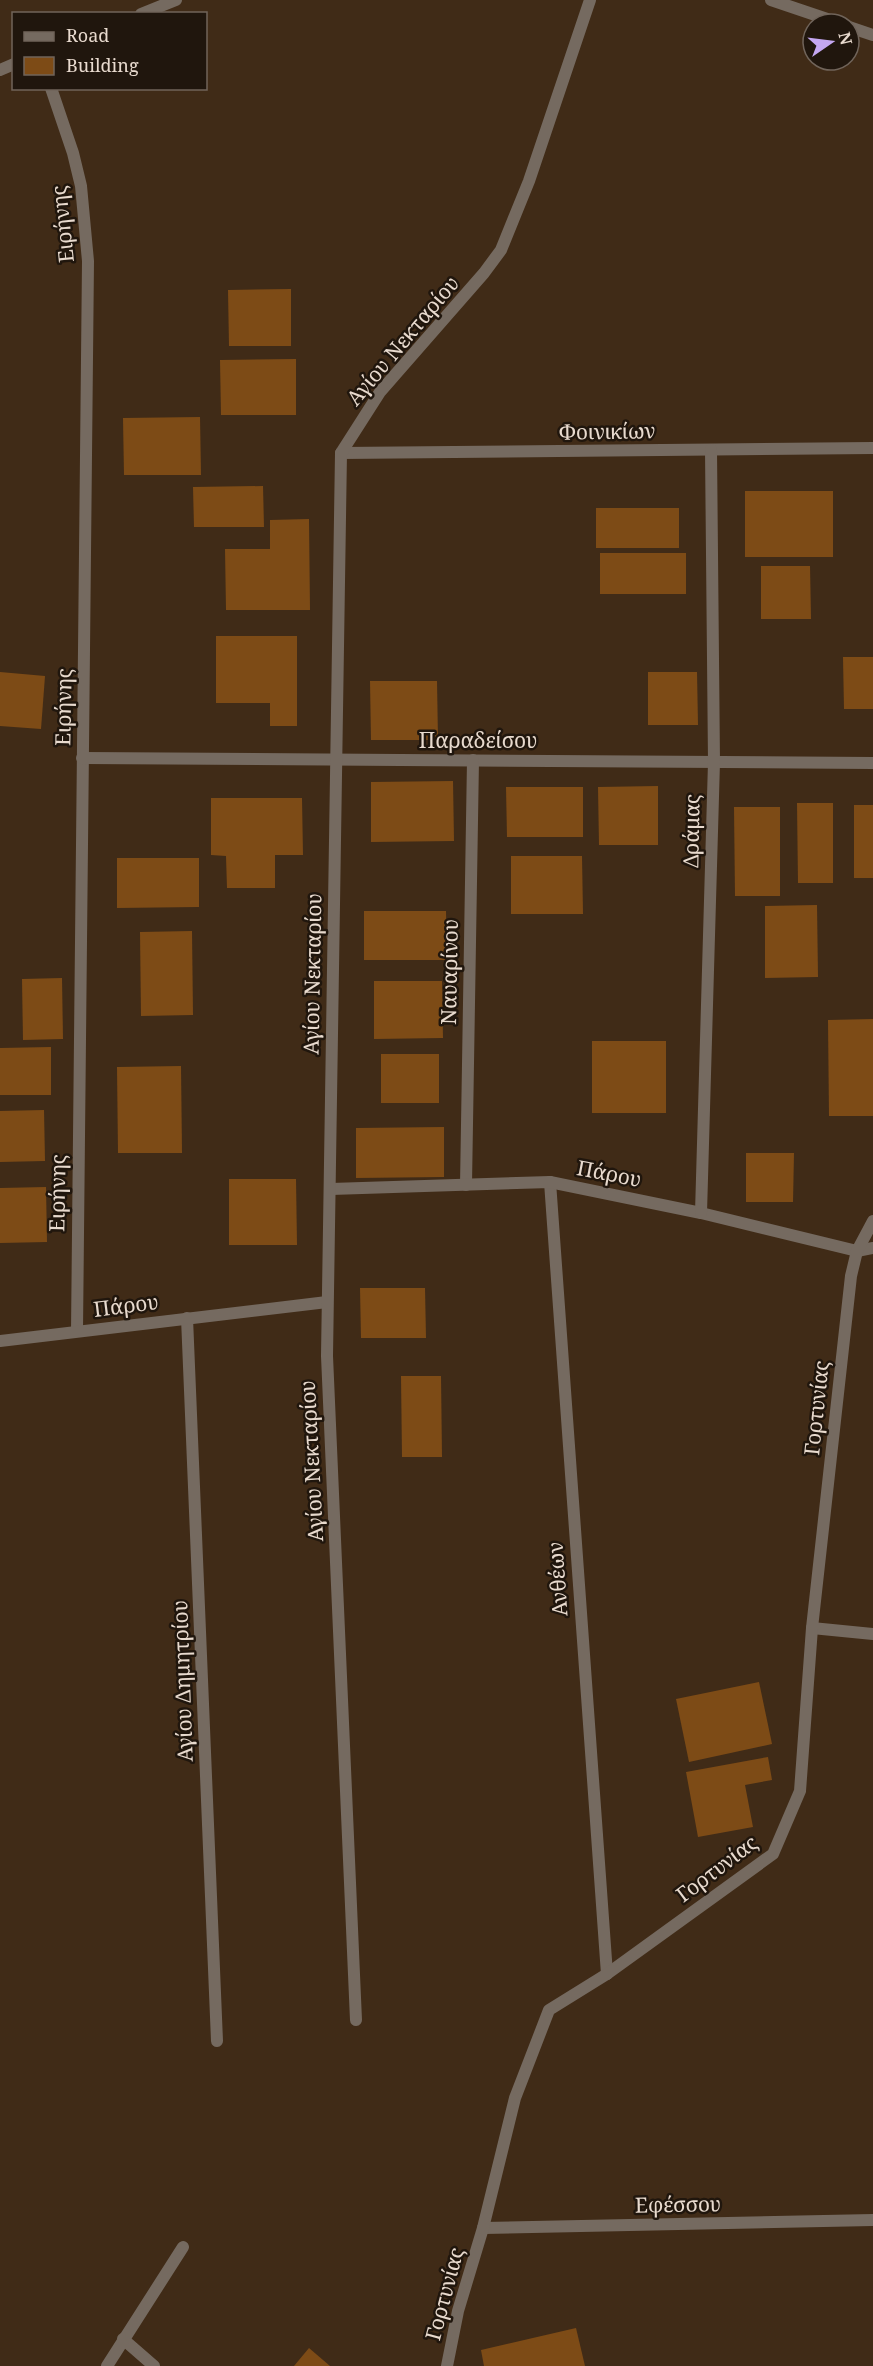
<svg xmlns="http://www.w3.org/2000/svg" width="873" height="2366" viewBox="0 0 873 2366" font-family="'Noto Serif',serif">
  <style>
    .building { fill: #7d4b16 }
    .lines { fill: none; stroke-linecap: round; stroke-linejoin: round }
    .street { stroke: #756a60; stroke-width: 12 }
    .labels { text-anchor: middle; stroke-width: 5; stroke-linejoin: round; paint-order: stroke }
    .street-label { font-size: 21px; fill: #e8dace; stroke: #20160d }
  </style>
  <rect width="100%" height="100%" fill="#402b17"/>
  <g class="building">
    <polygon points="291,289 291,346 229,346 228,290"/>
    <polygon points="296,359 296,415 221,415 220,360"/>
    <polygon points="200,417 201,475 124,475 123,418"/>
    <polygon points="263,486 264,527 194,527 193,487"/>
    <rect x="745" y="491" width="88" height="66"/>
    <rect x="596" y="508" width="83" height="40"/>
    <polygon points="309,519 310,610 226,610 225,549 270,549 270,520"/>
    <rect x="600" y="553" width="86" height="41"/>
    <polygon points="761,566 810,566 811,619 761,619"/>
    <polygon points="216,636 297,636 297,726 270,726 270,703 216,703"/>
    <polygon points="843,657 873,657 873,709 844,709"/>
    <polygon points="0,672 45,676 41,729 0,726"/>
    <polygon points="648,672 697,672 698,725 648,725"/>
    <polygon points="370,681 437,681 438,740 371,740"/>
    <polygon points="453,781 454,841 371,842 371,782"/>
    <polygon points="658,786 658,845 599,845 598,787"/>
    <polygon points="506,787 583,787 583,837 507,837"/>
    <polygon points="211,798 302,798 303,855 275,855 275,888 227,888 226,856 211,855"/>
    <polygon points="797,803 833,803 833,883 798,883"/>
    <rect x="854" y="805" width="19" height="73"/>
    <polygon points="734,807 780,807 780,896 735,896"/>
    <polygon points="511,856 582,856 583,914 511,914"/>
    <polygon points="117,858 199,858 199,907 117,908"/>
    <polygon points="817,905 818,977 765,978 765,906"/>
    <polygon points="364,911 446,911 447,960 364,960"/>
    <polygon points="192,931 193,1015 141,1016 140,932"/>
    <polygon points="62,978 63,1039 23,1040 22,979"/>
    <polygon points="374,981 442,981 443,1038 374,1039"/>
    <polygon points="873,1019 873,1116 829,1116 828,1020"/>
    <rect x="592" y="1041" width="74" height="72"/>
    <polygon points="51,1047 51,1095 0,1095 0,1048"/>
    <rect x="381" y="1054" width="58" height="49"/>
    <polygon points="181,1066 182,1153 118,1153 117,1067"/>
    <polygon points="44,1110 45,1161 0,1162 0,1111"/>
    <polygon points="444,1127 444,1177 356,1178 356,1128"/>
    <polygon points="746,1153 794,1153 793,1202 746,1202"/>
    <polygon points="229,1179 296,1179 297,1245 229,1245"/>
    <polygon points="46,1187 47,1242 0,1243 0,1188"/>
    <polygon points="360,1288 425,1288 426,1338 361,1338"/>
    <polygon points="401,1376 441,1376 442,1457 402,1457"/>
    <polygon points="759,1682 772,1744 689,1762 676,1699"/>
    <polygon points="768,1757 772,1780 745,1785 753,1827 698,1837 686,1772"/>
    <polygon points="576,2328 585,2366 484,2366 481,2350"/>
    <polygon points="309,2348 330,2366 294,2366"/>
  </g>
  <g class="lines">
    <g class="street">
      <polyline points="771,0 842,24"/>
      <polyline points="141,14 176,0"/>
      <polyline points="849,27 873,35"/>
      <polyline points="0,70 14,64"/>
      <polyline points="51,88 73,153 81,186 88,261 77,1331"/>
      <polyline points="341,453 873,448"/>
      <polyline points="82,758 873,763"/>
      <polyline points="550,1182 607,1974"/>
      <polyline points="466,1185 473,760"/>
      <polyline points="331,1189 550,1182 701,1213 857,1251 873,1248"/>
      <polyline points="701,1213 714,762 711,450"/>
      <polyline points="187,1318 217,2041"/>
      <polyline points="0,1341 327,1302"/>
      <polyline points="812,1628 873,1634"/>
      <polyline points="356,2020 327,1356 341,453 380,392 484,273 501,250 529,181 590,0"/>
      <polyline points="483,2228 873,2220"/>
      <polyline points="123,2339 154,2366"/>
      <polyline points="107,2366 183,2247"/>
      <polyline points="447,2366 458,2311 483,2228 515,2098 549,2010 607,1974 773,1854 800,1791 812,1628 851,1276 857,1251 873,1221"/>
    </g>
  </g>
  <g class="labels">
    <g class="street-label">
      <text transform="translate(63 224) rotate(-96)" y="7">Ειρήνης</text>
      <text transform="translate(403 341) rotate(-50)" y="7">Αγίου Νεκταρίου</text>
      <text transform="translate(607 432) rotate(-1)" y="7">Φοινικίων</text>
      <text transform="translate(64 707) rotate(-89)" y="7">Ειρήνης</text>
      <text x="478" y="748">Παραδείσου</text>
      <text transform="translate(692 831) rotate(-89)" y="7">Δράμας</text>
      <text transform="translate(450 972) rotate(-89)" y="7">Ναυαρίνου</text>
      <text transform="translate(313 974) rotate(-89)" y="7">Αγίου Νεκταρίου</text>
      <text transform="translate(609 1174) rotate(11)" y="7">Πάρου</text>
      <text transform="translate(58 1193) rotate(-89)" y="7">Ειρήνης</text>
      <text transform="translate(126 1306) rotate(-7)" y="7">Πάρου</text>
      <text transform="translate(817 1408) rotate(-84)" y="7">Γορτυνίας</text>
      <text transform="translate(312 1461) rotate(-93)" y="7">Αγίου Νεκταρίου</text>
      <text transform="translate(558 1579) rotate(-94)" y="7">Ανθέων</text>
      <text transform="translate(183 1681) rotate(-92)" y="7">Αγίου Δημητρίου</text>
      <text transform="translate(717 1869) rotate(-37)" y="7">Γορτυνίας</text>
      <text transform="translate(678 2205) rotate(-1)" y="7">Εφέσσου</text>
      <text transform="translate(445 2294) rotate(-75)" y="7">Γορτυνίας</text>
    </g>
  </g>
  <rect x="12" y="12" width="195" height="78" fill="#20160d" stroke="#70645a" stroke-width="1.5"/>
  <rect x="24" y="32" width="30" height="9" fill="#756a60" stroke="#70645a" stroke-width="1.5"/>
  <text x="66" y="42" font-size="18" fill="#e8dace">Road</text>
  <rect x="24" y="57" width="30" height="18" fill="#7d4b16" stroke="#70645a" stroke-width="1.5"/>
  <text x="66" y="72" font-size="18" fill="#e8dace">Building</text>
  <g transform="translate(831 42) rotate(76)"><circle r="28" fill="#20160d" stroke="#70645a" stroke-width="1.5"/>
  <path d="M0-4.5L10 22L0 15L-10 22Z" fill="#c4a7f1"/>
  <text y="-9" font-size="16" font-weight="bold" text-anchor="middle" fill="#e8dace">N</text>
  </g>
</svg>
